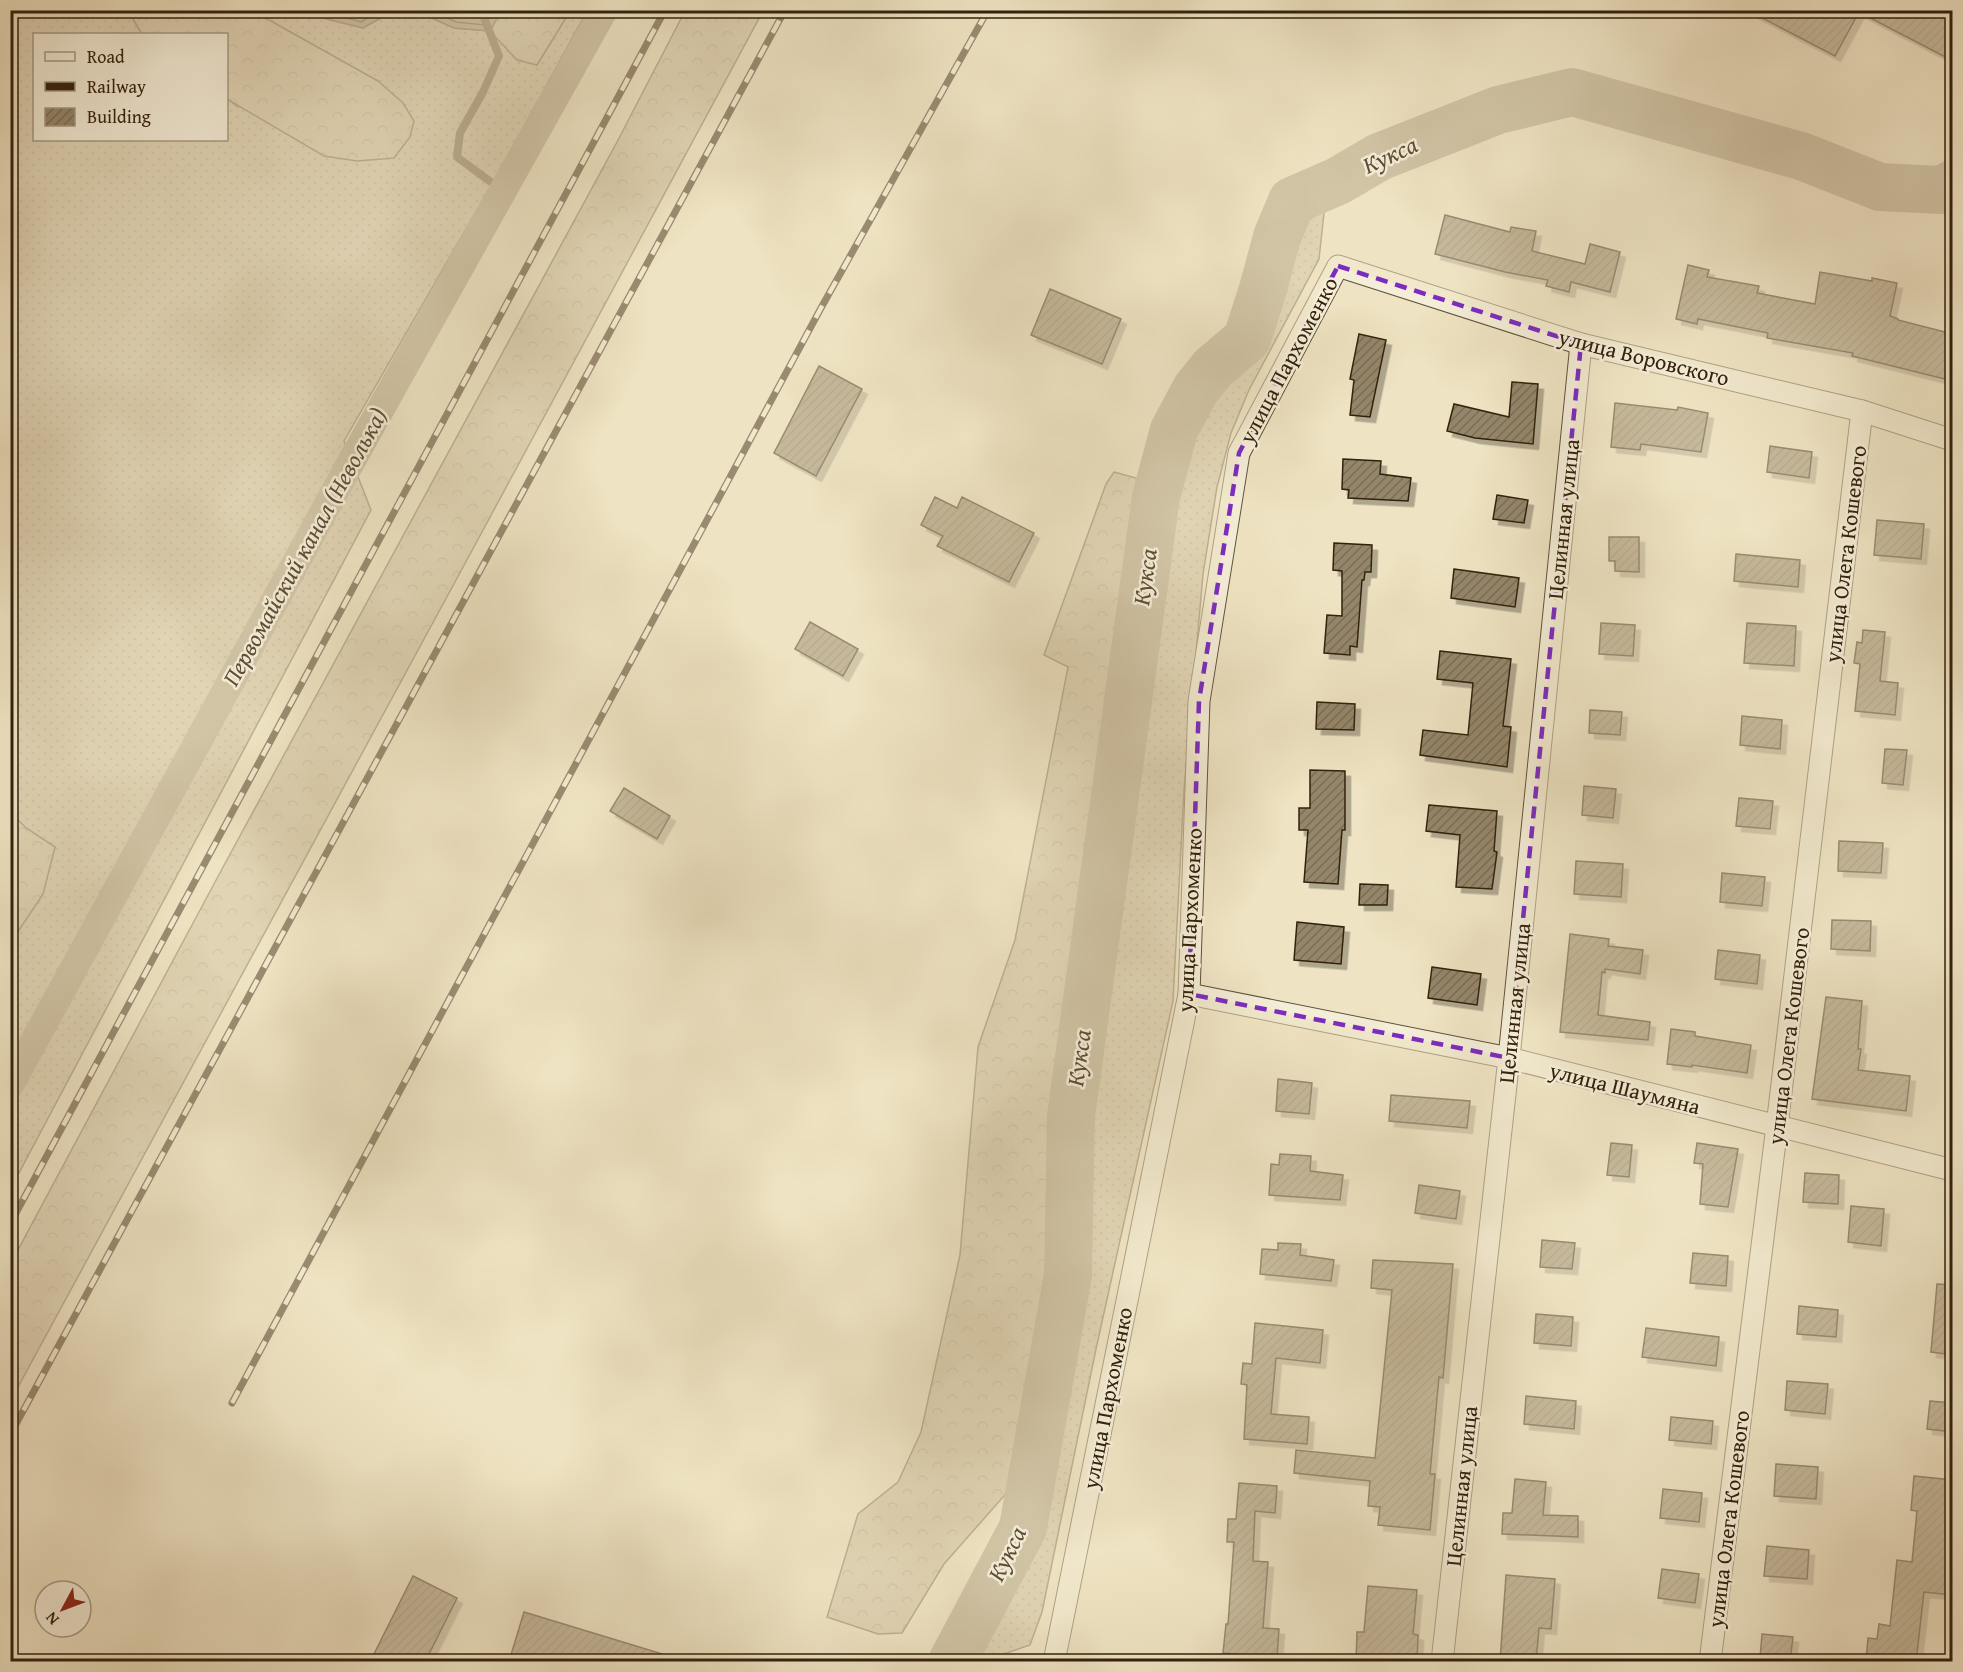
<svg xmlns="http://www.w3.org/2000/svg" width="1963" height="1672" viewBox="0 0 1963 1672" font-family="'Gentium Book Plus',serif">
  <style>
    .grass { fill: url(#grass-dots); stroke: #807258; stroke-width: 1.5 }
    .forest { fill: url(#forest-crowns); stroke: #807258; stroke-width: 1.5 }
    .water { fill: #aea184; stroke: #7d6e54; stroke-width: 1.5 }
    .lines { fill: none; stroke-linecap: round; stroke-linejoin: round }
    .shore { stroke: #706148; stroke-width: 1.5 }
    .stream { stroke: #7d6e54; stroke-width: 8 }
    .canal { stroke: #aea184; stroke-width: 28 }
    .river { stroke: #aea184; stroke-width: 48 }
    .building { fill: url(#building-hatch); stroke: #33210d; stroke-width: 1.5; filter: url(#shadow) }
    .street-casing { stroke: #62523a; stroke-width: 23 }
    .street { stroke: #f4edd7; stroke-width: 21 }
    .rail-casing { stroke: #33210d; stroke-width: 7 }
    .rail { stroke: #f4edd7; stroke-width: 4.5; stroke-dasharray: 14; stroke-linecap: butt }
    .marked { fill: none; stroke: #7b2cbf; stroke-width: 4.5; stroke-dasharray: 12 8; stroke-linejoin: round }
    .labels { text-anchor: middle; stroke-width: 5; stroke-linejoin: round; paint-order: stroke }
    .street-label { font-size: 22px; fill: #33210d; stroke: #f4edd7 }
    .water-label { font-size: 24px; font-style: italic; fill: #5e4e37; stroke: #f4edd7 }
  </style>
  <defs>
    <pattern id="grass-dots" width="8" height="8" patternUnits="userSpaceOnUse" patternTransform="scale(1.5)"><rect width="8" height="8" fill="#cec2a3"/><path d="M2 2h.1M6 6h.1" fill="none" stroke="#b1a68b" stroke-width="1.8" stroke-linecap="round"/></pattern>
    <pattern id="forest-crowns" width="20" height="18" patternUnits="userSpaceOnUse" patternTransform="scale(1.5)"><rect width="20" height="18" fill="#cec2a3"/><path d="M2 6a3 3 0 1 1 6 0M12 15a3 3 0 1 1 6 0" fill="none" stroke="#b1a68b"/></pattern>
    <pattern id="building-hatch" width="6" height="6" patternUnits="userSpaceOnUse" patternTransform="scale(1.5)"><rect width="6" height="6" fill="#94866b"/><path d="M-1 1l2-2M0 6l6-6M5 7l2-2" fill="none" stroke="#796d56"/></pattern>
    <filter id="shadow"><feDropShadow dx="5.5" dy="5.5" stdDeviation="0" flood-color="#0004"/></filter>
  </defs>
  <rect width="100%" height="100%" fill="#eee3c2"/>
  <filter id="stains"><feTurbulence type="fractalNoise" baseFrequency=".00333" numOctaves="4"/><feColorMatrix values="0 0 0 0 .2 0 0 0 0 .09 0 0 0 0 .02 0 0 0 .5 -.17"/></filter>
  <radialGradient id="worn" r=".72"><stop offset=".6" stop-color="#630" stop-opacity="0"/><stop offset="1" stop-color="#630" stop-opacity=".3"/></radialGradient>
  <g class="grass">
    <polygon points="11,11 128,11 142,34 34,34 34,140 226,140 227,99 238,107 378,81 253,11 307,11 323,18 363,28 393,11 416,11 454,28 490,31 517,59 537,65 570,11 587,11 504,163 344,441 371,510 11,1188 11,942 43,894 55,847 26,828 11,813"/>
    <polygon points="1325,204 1319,259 1249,390 1231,433 1217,487 1203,574 1184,790 1173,1001 1096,1349 1042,1612 1030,1645 992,1658 972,1652 1034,1522 1080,1251 1085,1098 1171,485 1212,391 1253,349 1301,210"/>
  </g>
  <g class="forest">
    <polygon points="128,11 253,11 378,81 403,103 414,121 410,137 394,158 357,161 324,156 227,99 226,34 142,34"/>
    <polygon points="501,11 570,11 537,65 517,60 490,31"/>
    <polygon points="685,11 763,11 455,582 11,1400 11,1263 222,869 617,142"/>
    <polygon points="1114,472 1147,481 1123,656 1074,957 1061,1104 1055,1273 1011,1488 944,1564 902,1633 878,1634 827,1617 858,1514 898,1482 921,1432 960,1255 978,1047 1015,940 1068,667 1044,655 1106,484"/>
    <polygon points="11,813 26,828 55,847 43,894 11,942"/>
  </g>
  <g class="water">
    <polygon points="307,11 393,11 363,28 323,18"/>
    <polygon points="416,11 501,11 490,31 454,28"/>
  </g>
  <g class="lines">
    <g class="shore">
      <polyline points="320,10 361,22 381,10"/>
      <polyline points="430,10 456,22 485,25 494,10"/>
    </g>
    <polyline class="stream" points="481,10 499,56 483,92 460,133 457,157 503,191"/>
    <polyline class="canal" points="10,1085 346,471 604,10"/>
    <polyline class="river" points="952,1662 1023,1528 1068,1275 1071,1116 1156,497 1174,430 1196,389 1213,368 1247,339 1263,289 1277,237 1292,201 1338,181 1379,157 1498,110 1572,92 1801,156 1880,187 1942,190 1952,184"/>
  </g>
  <g class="building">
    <polygon points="1747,10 1953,10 1953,61 1859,12 1835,56"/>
    <polygon points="1445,215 1510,232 1511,227 1536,231 1532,251 1585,264 1590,244 1620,252 1610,292 1571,282 1569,292 1546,286 1548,280 1505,272 1435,254"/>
    <polygon points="1688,265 1709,270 1707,277 1759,286 1757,293 1815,304 1820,272 1872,281 1872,278 1897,283 1890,316 1898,319 1898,320 1953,334 1953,381 1852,356 1853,353 1767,338 1768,333 1698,319 1697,324 1676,319"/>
    <polygon points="1050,289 1121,319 1102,364 1031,335"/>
    <polygon points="1359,334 1386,340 1370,417 1350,415 1354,380 1350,379"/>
    <polygon points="819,366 862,389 816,476 774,453"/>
    <polygon points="1512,382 1538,384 1533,444 1475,438 1447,431 1454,404 1509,417"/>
    <polygon points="1615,403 1677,410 1678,407 1708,413 1701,452 1641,444 1640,450 1611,447"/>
    <polygon points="1770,446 1812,452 1809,478 1767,472"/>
    <polygon points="1343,459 1381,461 1380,474 1411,478 1408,501 1348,498 1349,490 1342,489"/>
    <polygon points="1497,495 1528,500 1524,523 1493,519"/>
    <polygon points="935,497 957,508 962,497 1034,533 1009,582 937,546 943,536 921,525"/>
    <polygon points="1877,520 1924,524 1921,559 1874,555"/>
    <polygon points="1609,537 1639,537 1639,572 1615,571 1615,561 1609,561"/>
    <polygon points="1334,543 1372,545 1371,572 1365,572 1364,580 1362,580 1357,647 1350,646 1350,655 1324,653 1327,615 1342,616 1342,571 1333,570"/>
    <polygon points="1736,554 1800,560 1798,587 1734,581"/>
    <polygon points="1454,569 1519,578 1515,607 1451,598"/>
    <polygon points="810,622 858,649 843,676 795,649"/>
    <polygon points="1601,623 1635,625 1633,656 1599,654"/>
    <polygon points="1747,623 1796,626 1794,666 1744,663"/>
    <polygon points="1863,630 1885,632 1880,681 1898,683 1895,715 1855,711 1860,664 1854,663 1857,642 1862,643"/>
    <polygon points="1440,651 1511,659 1503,726 1511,727 1507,767 1420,755 1423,730 1468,735 1473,683 1437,679"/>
    <polygon points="1317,702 1355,704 1354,730 1316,729"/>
    <polygon points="1590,710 1622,712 1620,735 1589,733"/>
    <polygon points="1742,716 1782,720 1780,749 1740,745"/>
    <polygon points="1885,749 1907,750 1903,785 1882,783"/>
    <polygon points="1310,770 1345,771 1345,830 1342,830 1338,884 1304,882 1308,830 1299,830 1299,808 1310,808"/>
    <polygon points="1584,786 1616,789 1613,818 1582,815"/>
    <polygon points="624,788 670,816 657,839 610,811"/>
    <polygon points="1739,798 1773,801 1770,829 1736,826"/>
    <polygon points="1429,805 1497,811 1494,851 1497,852 1492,889 1456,887 1460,835 1426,831"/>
    <polygon points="1839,841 1883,843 1881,873 1838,871"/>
    <polygon points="1576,861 1623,864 1621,897 1574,894"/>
    <polygon points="1722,873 1765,877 1762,906 1720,902"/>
    <polygon points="1360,884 1388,885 1387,905 1359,905"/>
    <polygon points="1832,920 1871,921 1870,951 1831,949"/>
    <polygon points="1297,922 1344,927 1341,964 1294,960"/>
    <polygon points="1570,934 1609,939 1608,946 1643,950 1640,974 1605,969 1605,973 1602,972 1598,1015 1650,1022 1648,1040 1560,1032"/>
    <polygon points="1718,950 1760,955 1757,984 1715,979"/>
    <polygon points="1432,967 1481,974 1477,1005 1428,998"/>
    <polygon points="1826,997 1862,1001 1858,1049 1861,1049 1858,1070 1910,1076 1906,1111 1812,1099"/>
    <polygon points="1671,1029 1695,1032 1695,1036 1751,1045 1747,1073 1692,1065 1692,1067 1667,1064"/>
    <polygon points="1278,1079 1312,1083 1309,1114 1276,1111"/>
    <polygon points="1391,1095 1470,1101 1467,1128 1389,1121"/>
    <polygon points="1611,1143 1632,1145 1629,1177 1607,1175"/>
    <polygon points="1697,1143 1738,1149 1728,1207 1700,1204 1703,1164 1694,1163"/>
    <polygon points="1280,1154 1311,1156 1310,1171 1343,1175 1340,1200 1269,1195 1271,1164 1279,1165"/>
    <polygon points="1805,1173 1839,1175 1838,1204 1803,1202"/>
    <polygon points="1419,1185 1460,1191 1456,1219 1415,1213"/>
    <polygon points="1851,1206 1884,1209 1881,1246 1848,1242"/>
    <polygon points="1542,1240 1575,1243 1572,1269 1540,1267"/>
    <polygon points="1278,1243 1301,1244 1300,1255 1334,1260 1331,1281 1260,1274 1262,1249 1278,1250"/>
    <polygon points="1693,1253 1728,1256 1726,1286 1690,1283"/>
    <polygon points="1373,1260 1453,1264 1443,1378 1439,1377 1430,1474 1435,1474 1430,1530 1378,1525 1380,1507 1368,1506 1370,1481 1294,1473 1296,1450 1375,1458 1392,1290 1371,1288"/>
    <polygon points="1937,1284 1953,1285 1953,1355 1931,1352"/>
    <polygon points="1799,1306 1838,1310 1836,1337 1797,1334"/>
    <polygon points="1536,1314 1573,1317 1571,1346 1534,1343"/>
    <polygon points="1255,1323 1323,1330 1320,1363 1276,1358 1271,1414 1309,1417 1307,1444 1244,1439 1247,1385 1241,1384 1243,1363 1252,1364"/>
    <polygon points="1646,1328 1719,1337 1716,1366 1642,1357"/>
    <polygon points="1787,1381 1828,1384 1825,1414 1785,1410"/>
    <polygon points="1526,1396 1576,1401 1574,1429 1524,1424"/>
    <polygon points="1930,1401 1953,1403 1953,1432 1927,1429"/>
    <polygon points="1671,1417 1713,1421 1711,1444 1669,1440"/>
    <polygon points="1776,1464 1818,1467 1816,1499 1774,1496"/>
    <polygon points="1914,1476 1953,1480 1951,1595 1924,1592 1916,1662 1866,1662 1868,1638 1877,1639 1879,1624 1890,1626 1897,1560 1912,1562 1917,1511 1911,1510"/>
    <polygon points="1515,1479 1546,1482 1543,1515 1578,1516 1578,1537 1502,1534 1503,1513 1512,1513"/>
    <polygon points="1239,1483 1277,1486 1275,1513 1255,1511 1253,1561 1268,1562 1263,1628 1279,1629 1277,1657 1223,1653 1226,1624 1228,1624 1234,1542 1227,1542 1228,1519 1236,1519"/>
    <polygon points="1663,1489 1702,1493 1699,1522 1660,1518"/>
    <polygon points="1767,1546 1809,1550 1807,1579 1764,1576"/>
    <polygon points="1662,1569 1699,1574 1695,1603 1658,1598"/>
    <polygon points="1506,1575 1555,1579 1551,1629 1539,1628 1536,1662 1500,1662"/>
    <polygon points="413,1576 457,1598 425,1662 370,1662"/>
    <polygon points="1368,1586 1417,1590 1413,1634 1418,1635 1417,1662 1356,1662 1357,1632 1364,1632"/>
    <polygon points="524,1612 669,1656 668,1662 522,1662 510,1658"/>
    <polygon points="1762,1634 1793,1637 1790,1662 1760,1658"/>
  </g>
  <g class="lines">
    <g class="street-casing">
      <g id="street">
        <polyline points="1189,994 1509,1058 1952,1170"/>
        <polyline points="1054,1662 1189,994 1199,701 1239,453 1338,266 1581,344 1862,411 1952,440"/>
        <polyline points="1442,1662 1509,1058 1581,344"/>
        <polyline points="1710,1662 1777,1126 1862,411"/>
      </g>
    </g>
    <use href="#street" class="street"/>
    <g class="rail-casing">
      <g id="rail">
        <polyline points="10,1224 665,10"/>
        <polyline points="232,1403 821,308 988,10"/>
        <polyline points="10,1435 785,10"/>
      </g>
    </g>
    <use href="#rail" class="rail"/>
  </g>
  <path d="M0 0H1963V1672H0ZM1338,266L1581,344L1509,1058L1189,994L1199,701L1239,453Z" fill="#eee3c2" fill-opacity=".55" fill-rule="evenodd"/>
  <path class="marked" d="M1338,266L1581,344L1509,1058L1189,994L1199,701L1239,453Z"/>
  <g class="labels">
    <g class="street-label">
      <text transform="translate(1644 357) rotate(14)" y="8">улица Воровского</text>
      <text transform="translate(1288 360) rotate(-62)" y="8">улица Пархоменко</text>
      <text transform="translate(1563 519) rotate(-84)" y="8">Целинная улица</text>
      <text transform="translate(1845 554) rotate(-83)" y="8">улица Олега Кошевого</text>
      <text transform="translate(1189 920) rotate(-87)" y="8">улица Пархоменко</text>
      <text transform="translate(1514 1003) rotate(-84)" y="8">Целинная улица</text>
      <text transform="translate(1788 1036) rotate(-83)" y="8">улица Олега Кошевого</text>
      <text transform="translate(1625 1088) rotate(14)" y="8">улица Шаумяна</text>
      <text transform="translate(1107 1398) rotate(-79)" y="8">улица Пархоменко</text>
      <text transform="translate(1461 1486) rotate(-84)" y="8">Целинная улица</text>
      <text transform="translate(1728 1519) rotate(-83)" y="8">улица Олега Кошевого</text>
    </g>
    <g class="water-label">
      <text transform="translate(1390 155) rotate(-25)" y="8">Кукса</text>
      <text transform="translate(305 547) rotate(-61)" y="8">Первомайский канал (Неволька)</text>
      <text transform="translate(1145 577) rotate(-82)" y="8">Кукса</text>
      <text transform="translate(1079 1058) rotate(-82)" y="8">Кукса</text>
      <text transform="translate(1007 1554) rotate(-64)" y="8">Кукса</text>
    </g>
  </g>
  <rect width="1963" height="1672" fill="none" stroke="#eee3c2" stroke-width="36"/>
  <rect x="12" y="12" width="1939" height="1648" fill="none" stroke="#33210d" stroke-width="3"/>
  <rect x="18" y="18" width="1927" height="1636" fill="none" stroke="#33210d" stroke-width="1.5"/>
  <rect x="33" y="33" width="195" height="108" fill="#f4edd7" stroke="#a79b86" stroke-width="1.5"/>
  <rect x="45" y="52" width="30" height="9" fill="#f4edd7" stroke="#a79b86" stroke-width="1.5"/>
  <text x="87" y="63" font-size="18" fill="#33210d">Road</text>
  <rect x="45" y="82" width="30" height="9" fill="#33210d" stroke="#a79b86" stroke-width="1.5"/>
  <text x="87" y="93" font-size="18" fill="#33210d">Railway</text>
  <rect x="45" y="108" width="30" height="18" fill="url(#building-hatch)" stroke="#a79b86" stroke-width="1.5"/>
  <text x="87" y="123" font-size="18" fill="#33210d">Building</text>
  <g transform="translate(63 1609) rotate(229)"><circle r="28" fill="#f4edd7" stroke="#a79b86" stroke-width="1.5"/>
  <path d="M0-4.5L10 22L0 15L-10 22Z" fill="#8f2418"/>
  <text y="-9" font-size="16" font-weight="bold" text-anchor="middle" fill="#33210d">N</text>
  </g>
  <rect width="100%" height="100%" filter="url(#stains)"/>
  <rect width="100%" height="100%" fill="url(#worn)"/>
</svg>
